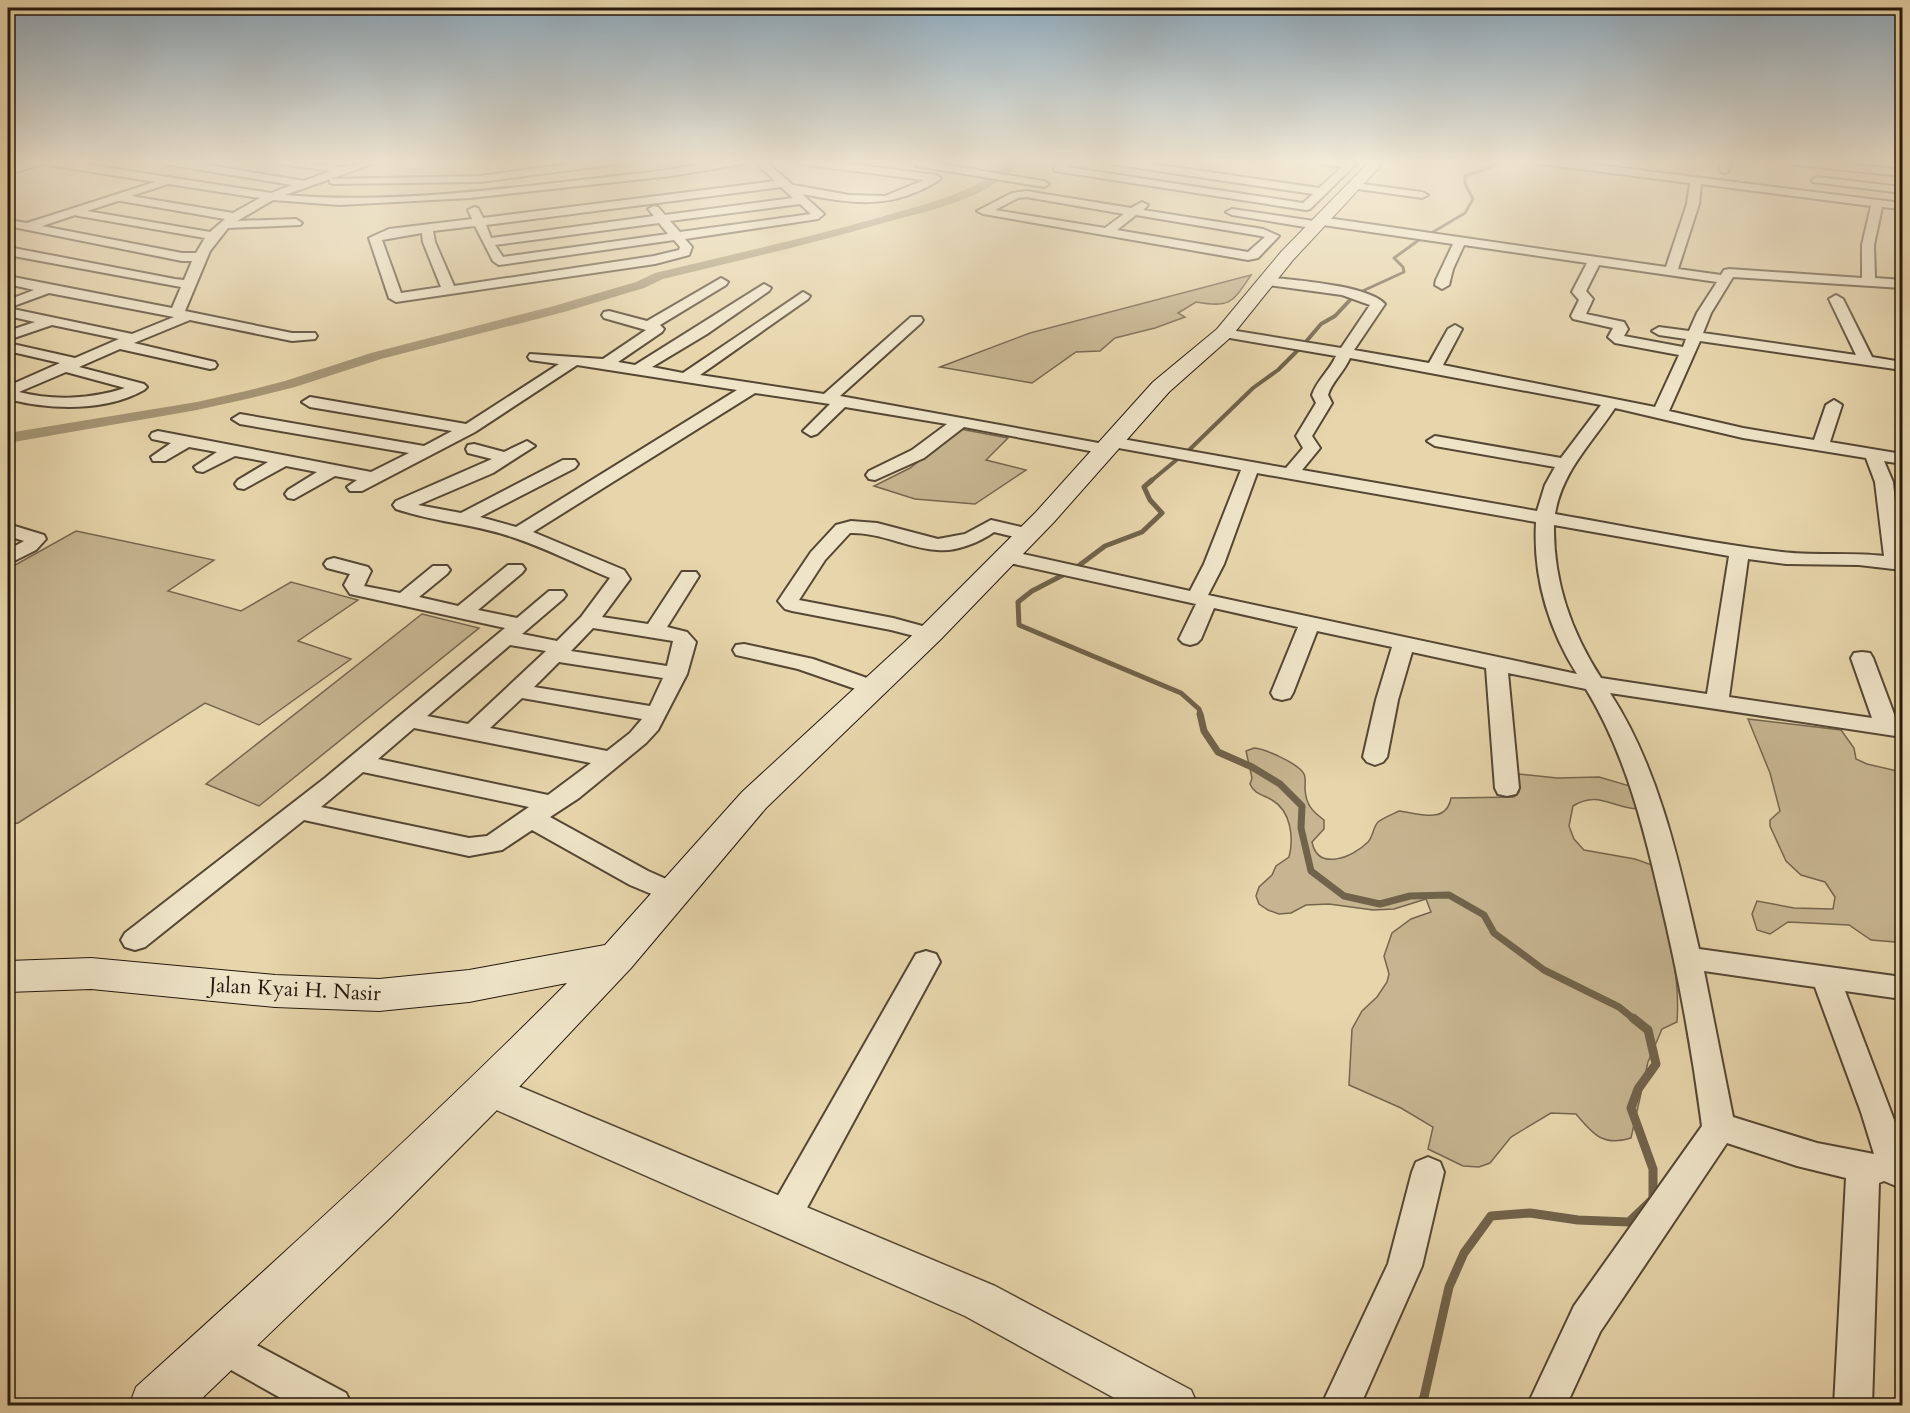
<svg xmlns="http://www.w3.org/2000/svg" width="1910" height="1413" viewBox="0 0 1910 1413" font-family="Cardo,serif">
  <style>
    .green { fill: #c6b590; stroke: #75664e; stroke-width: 1.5 }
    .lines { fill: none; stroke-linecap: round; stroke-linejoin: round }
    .stream-far4 { stroke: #71634b; stroke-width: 3 }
    .stream-far3 { stroke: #71634b; stroke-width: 4 }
    .stream-far2 { stroke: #71634b; stroke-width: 5 }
    .stream-far1 { stroke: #71634b; stroke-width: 7 }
    .stream { stroke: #71634b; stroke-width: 9 }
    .canal { fill: #a59575; fill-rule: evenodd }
    .minor-casing { stroke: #554734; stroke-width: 4 }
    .tertiary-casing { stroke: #554734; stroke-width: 3 }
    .secondary-casing { stroke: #24180d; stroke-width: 2 }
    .minor { fill: #efe4c8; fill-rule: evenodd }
    .tertiary { fill: #efe4c8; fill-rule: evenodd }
    .secondary { fill: #efe4c8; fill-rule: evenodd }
    .labels { text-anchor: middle; stroke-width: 4.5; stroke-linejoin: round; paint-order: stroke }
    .near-street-label { font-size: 21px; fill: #24180d; stroke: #efe4c8 }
  </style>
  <rect width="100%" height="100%" fill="#e7d5ab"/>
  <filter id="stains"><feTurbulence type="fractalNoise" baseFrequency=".00333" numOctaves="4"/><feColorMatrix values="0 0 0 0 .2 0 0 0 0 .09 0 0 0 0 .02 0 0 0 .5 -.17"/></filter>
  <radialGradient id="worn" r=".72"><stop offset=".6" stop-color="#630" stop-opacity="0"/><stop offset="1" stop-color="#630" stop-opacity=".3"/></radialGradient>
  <g class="green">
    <path d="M1251,275C1232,303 1231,308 1196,302L1178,313L1185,317L1155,328L1115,338L1100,351L1076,352L1032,383L940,367L1030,333Z"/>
    <polygon points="960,429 1008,438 986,460 1026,470 975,504 915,499 874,486 910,468"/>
    <polygon points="76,531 214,560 168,591 241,611 291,582 358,600 298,641 351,659 259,725 205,703 18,823 8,825 8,569"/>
    <polygon points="422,614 479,628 259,806 206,784"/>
    <polygon points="1748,719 1841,730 1854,748 1856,759 1867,764 1902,772 1902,935 1895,942 1871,940 1849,925 1788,922 1770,934 1757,930 1752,914 1757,901 1794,908 1833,909 1835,897 1825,882 1801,875 1786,861 1770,826 1770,820 1780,811 1770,773"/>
    <path d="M1254,748C1266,749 1299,764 1304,774C1306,778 1305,784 1305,789C1306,805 1312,811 1324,820V829L1312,842C1318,872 1353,857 1368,842C1373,837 1373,827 1378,822C1383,818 1393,814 1399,811C1418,813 1446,825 1451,798L1514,797L1519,792V774L1557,778L1599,777L1630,786L1638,809C1612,808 1598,790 1573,806L1569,826L1574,839L1584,850L1635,859L1652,865C1664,917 1681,968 1677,1022L1662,1029L1648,1062L1631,1138C1603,1147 1593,1134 1576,1114L1551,1113L1511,1137L1490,1163L1479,1167L1463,1166L1428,1149L1433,1127L1401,1108L1349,1085L1352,1029L1362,1011L1377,997L1387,982L1389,974L1384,956L1392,933L1411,919L1431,912L1426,899L1394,909L1373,910L1329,904L1306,905L1291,913L1279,914L1268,910L1259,904L1256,896L1259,887L1272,875L1276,866L1289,857C1294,838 1291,811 1272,800C1264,795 1254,794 1250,784L1252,778L1246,751Z"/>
  </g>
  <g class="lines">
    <g class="stream-far4">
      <polyline points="1428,235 1465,213 1473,199 1465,184 1465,176 1491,167 1500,161"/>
      <polyline points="1349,301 1356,294 1404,272 1403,267 1394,258 1423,237"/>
    </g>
    <g class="stream-far3">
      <polyline points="1304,344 1321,324 1335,316 1351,299"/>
      <polyline points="1187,452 1253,388 1278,370 1300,348"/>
      <polyline points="1151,481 1180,457"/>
    </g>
    <g class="stream-far2">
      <polyline points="1073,570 1105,546 1142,532 1162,513 1150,500 1144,487 1152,480"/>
      <polyline points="1063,575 1032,591 1018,602 1019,625 1181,693 1199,709 1201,716"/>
    </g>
    <polyline class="stream-far1" points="1200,714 1204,731 1218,752 1252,767 1280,784 1302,806 1301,828 1311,871 1344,896 1380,904 1410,896 1449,895 1484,915 1494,933 1544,970 1619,1007 1635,1020"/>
    <polyline class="stream" points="1419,1406 1424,1397 1449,1287 1464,1253 1491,1216 1530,1213 1578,1220 1629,1222 1653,1199 1653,1169 1631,1108 1638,1089 1656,1064 1648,1030 1633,1018"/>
    <path class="canal" d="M1010,161H1021C986,202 925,211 876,225C806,245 734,262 663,279L644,288L564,312L381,359L295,387L251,398L197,410L8,443V433L197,402L246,391L285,381L371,353L554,306L636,282L655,273C729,255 803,239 877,218C924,204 973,195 1010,161Z"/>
    <g class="minor-casing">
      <g id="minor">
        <path d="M29,161H65L271,193L292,185L165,164L160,161H185L304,181L331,171L282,164L277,161C300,161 320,166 342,167C352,167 366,161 379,161L331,179L480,176L592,161H621L616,164L480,182L334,184L330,183V179L285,195C401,205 519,186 635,174C673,170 710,161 748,161L743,164L671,176L470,198L339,205L273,200L237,221L296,219L302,223L300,225L228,228L210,251L185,311L292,333H315L317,336L315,339L292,341L190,320L134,343L215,362L217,365L215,368L210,369L120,349L79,367L144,384L147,387L144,390C105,412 50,410 8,399V386L60,363L8,351V343L75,358L119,339L52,325L8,340V331L35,322L8,316V300L34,290L8,284V276L172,308L181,287L8,255V247L175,279L184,280L192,261H182L8,226V220L27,223L155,182L43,164L8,174V168ZM168,184L260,198L233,213L131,196ZM118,201H121L225,219L210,232L87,211ZM75,215L79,216L205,238L196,253H182L42,226ZM49,293L174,317L132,334L8,308ZM66,372L125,388C92,399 53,401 19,392Z"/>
        <path d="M754,161H765L793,185L849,195L885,196L924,180L800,164L795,161H826L936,175L941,178C936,183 928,186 921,190C881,209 844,202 802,194L824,214L818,219L685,239L692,247L689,255L655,264L396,302L389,298L369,238L389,229L472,219L468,210L474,207L478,208L483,218L775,181ZM781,187L793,198L665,215L658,207L654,206L648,209L654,216L491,238L486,225ZM800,204L811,214L680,232L670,221ZM659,223L668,234L503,257L495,245ZM475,226L493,261L499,265L674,240L680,247L679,250L654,256L454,286L435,242L433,231ZM422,233L423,242L441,287L401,293L382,240Z"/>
        <polygon points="921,161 1044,181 1049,184 1044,187 916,166 916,162"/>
        <polygon points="1060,161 1071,161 1066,167 1303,203 1313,194 1111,164 1106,161 1133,161 1319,188 1342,167 1321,164 1316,161 1359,161 1310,209 1306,210 1055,171 1054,169"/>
        <path d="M1535,161H1566L1902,203V209L1882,207L1874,245L1875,278L1902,280V288L1733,277L1711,313L1703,333L1856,355L1829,299L1836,295L1843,299L1872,357L1902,362V370L1700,341L1669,411L1743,428L1814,440L1826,405L1834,400L1842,405L1830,442L1902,454V464L1884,461L1893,482L1902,570L1859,565L1786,564L1748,559L1729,697L1872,718L1851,658L1854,653L1862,652L1870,653L1873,658L1897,722L1902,723V737L1610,693C1659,768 1679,862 1699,949L1902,977V999L1845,991L1902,1141V1183L1896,1186L1884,1181L1879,1183L1872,1406H1834L1846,1178L1797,1166L1727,1143L1600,1332L1566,1406H1527L1574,1306L1702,1126C1692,1049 1678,973 1660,898C1643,825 1625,753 1586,689L1508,673L1519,788L1516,794L1507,796L1498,794L1495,788L1486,668L1412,652L1398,700L1387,757L1383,762L1375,765L1367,762L1363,757L1376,700L1392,647L1317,631L1293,693L1290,698L1282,700L1274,698L1271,693L1298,627L1214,608L1201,639L1197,643L1190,645L1183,643L1179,639L1196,604L1005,562L998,560L995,556L998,552L1005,550L1190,591L1204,564L1241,470L1113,447L1112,453L1106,454L964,427L924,458L875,480L869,479L866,475L869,471L912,450L947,424L845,407L817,434L811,436L803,431L830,404L755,393L533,532L624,570L630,579L602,617L648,624L682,572H696L699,576L667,627L687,632L696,642L687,674L658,730L646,743L579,798L550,817L648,871L682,886L686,893L682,900L673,903L630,885L532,830L502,850L469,856L304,820L145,947L135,950L125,947L121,940L125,933L325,778L505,628L350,594L344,585L350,574L327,568L324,564L327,560L334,558L368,567L371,571L364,586L400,593L433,566H447L450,570L447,574L419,597L458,606L508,565H522L525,569L522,573L478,610L517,618L549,591H563L566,595L563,599L522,634L557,641L581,617L610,578C577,564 545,548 512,537C474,524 434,522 396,509L393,505L396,501L492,459L468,453L466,449L468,445L474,444L504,452L527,441L535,446L493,473L418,505L461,513L563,460H575L578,464L575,468L480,517L516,527L737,390L577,365L475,432L362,491H350L347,487L357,480L335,476L294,499L288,498L285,494L288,490L317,472L286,466L244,489L238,488L235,484L238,480L268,462L235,456L203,472L197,471L194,467L217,452L189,447L165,461H153L151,457L171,443L152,439L150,436L152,433L158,431L371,472L409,453L240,424L232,419L240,414L424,446L452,431L310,407L302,402L310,397L466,424L559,364L530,360L528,357L530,354L603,359L646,330L604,318L602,315L604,312L609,311L647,321L721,278L728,282L726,285L660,325L664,329L662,332L618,362L635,365L764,284L771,288L769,291L707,334L652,367L683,373L803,292L810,296L808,299L700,375L824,394L911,317H921L923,320L921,323L840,396L1104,444L1105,438L1111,437L1286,468L1303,448L1296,436L1316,403L1312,395C1317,380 1330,370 1336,356L1224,337L1217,333L1224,329L1341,348L1370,305L1342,295L1261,284L1259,281L1261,278L1266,277C1293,280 1368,285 1385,304L1354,350L1429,363L1448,329L1455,325L1462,329L1443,365L1655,407L1679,355L1615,343L1608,337L1613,328L1573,319L1571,316L1579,300L1572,292L1587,263L1464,245L1453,269L1449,285L1442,289L1435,285L1436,280L1453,244L1323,225L1317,229L1232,215L1226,212L1232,209L1314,221L1320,217L1666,267L1687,204L1690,183L1540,164ZM1701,184L1871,206L1862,245V278L1729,269L1724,270L1721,275L1678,269L1699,204ZM1599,265L1717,282L1697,313L1689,331L1659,327L1652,331L1659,335L1686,339L1683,347L1624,336L1628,329L1624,322L1586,314L1593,299L1586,291ZM1350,358L1601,405L1561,458L1435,436L1427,441L1435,446L1555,467L1545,485L1537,511L1302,470L1320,448L1312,436L1332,403L1328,395C1331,383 1344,372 1350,358ZM1615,408L1743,438L1866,458L1875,482L1884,556C1850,552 1816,556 1782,552C1706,543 1630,527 1555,514C1562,471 1592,443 1615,408ZM1257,473L1536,522C1533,576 1548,628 1577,674L1208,595L1224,564ZM1554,525L1729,556L1707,694L1601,678C1571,632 1553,580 1554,525ZM593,628L673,641L667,666L571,651ZM510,645L546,651L468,724L427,716ZM559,662L663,678L650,706L534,687ZM522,698L642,719L630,733L607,751L490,728ZM414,728L591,763L548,795L378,759ZM363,772L529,807L487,836L469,838L321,807ZM1704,971L1815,987L1861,1112L1874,1154L1817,1143L1733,1117Z"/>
        <polygon points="1721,161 1731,161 1728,172 1724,173 1719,170"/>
        <polygon points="1782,161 1818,161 1902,170 1902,176 1787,164"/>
        <polygon points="1817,177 1902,187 1902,193 1813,182 1812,180"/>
        <polygon points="1355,183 1422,192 1428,195 1422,198 1351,188 1351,184"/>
        <path d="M1026,191L1131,208L1142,202L1148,205L1143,210L1263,229L1279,236L1258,258L1248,260L983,214L977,211L1012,193ZM1026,197L1124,214L1105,228L995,210L1018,198ZM1136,215L1261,236L1265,237L1248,252L1117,230Z"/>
        <path d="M991,520L1034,530L1036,534L1034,538L1027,540L994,532C978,543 956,552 937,550C907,548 880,532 850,533L825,560L799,600L893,618L937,630L940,634L937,638L930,640L891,630L792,611L785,609L778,601L811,552L836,525L851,521L877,523L938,539L965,534Z"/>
        <polygon points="8,524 44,535 46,539 36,550 8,564 8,550 24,541 8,536"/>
        <polygon points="744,644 813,659 881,683 884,688 881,693 873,695 798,669 736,655 733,650 736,645"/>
        <polygon points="926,951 936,954 940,962 796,1228 784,1233 772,1228 767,1217 772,1206 916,954"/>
        <polygon points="1428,1157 1440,1162 1444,1172 1422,1266 1360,1406 1321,1406 1388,1264 1412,1172 1416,1162"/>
        <polygon points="221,1326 346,1393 352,1406 295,1406 208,1357 203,1344 208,1331"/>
      </g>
    </g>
    <g class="tertiary-casing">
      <polygon id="tertiary" points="489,1074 995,1286 1191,1390 1198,1406 1129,1406 965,1316 476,1101 470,1090 476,1079"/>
    </g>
    <g class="secondary-casing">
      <path id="secondary" d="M1370,161H1385L1293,260L1231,337L1169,392L1054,522L940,640L766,808L631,968L504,1103L391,1217L194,1406H129L136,1387C282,1255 428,1123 567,983L469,1002L379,1011L275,1007L91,989L8,992V961L91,958L275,975L379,979L469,970L605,945L742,792L920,628L1036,512L1153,382L1217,329L1281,252Z"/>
    </g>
    <use href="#minor" class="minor"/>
    <use href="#tertiary" class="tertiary"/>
    <use href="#secondary" class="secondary"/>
  </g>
  <linearGradient id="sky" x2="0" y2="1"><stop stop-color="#8da8ba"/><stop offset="0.45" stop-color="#f4ecd9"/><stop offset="1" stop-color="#f4ecd9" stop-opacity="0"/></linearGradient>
  <rect width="1910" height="359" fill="url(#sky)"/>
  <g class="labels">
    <g class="near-street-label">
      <text transform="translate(295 989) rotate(3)" y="7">Jalan Kyai H. Nasir</text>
    </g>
  </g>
  <rect width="1910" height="1413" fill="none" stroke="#e7d5ab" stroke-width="30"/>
  <rect x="9" y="9" width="1892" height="1395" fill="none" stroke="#24180d" stroke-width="3"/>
  <rect x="15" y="15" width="1880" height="1383" fill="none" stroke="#24180d" stroke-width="1.5"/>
  <rect width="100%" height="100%" filter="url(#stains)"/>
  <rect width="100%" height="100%" fill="url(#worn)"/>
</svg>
